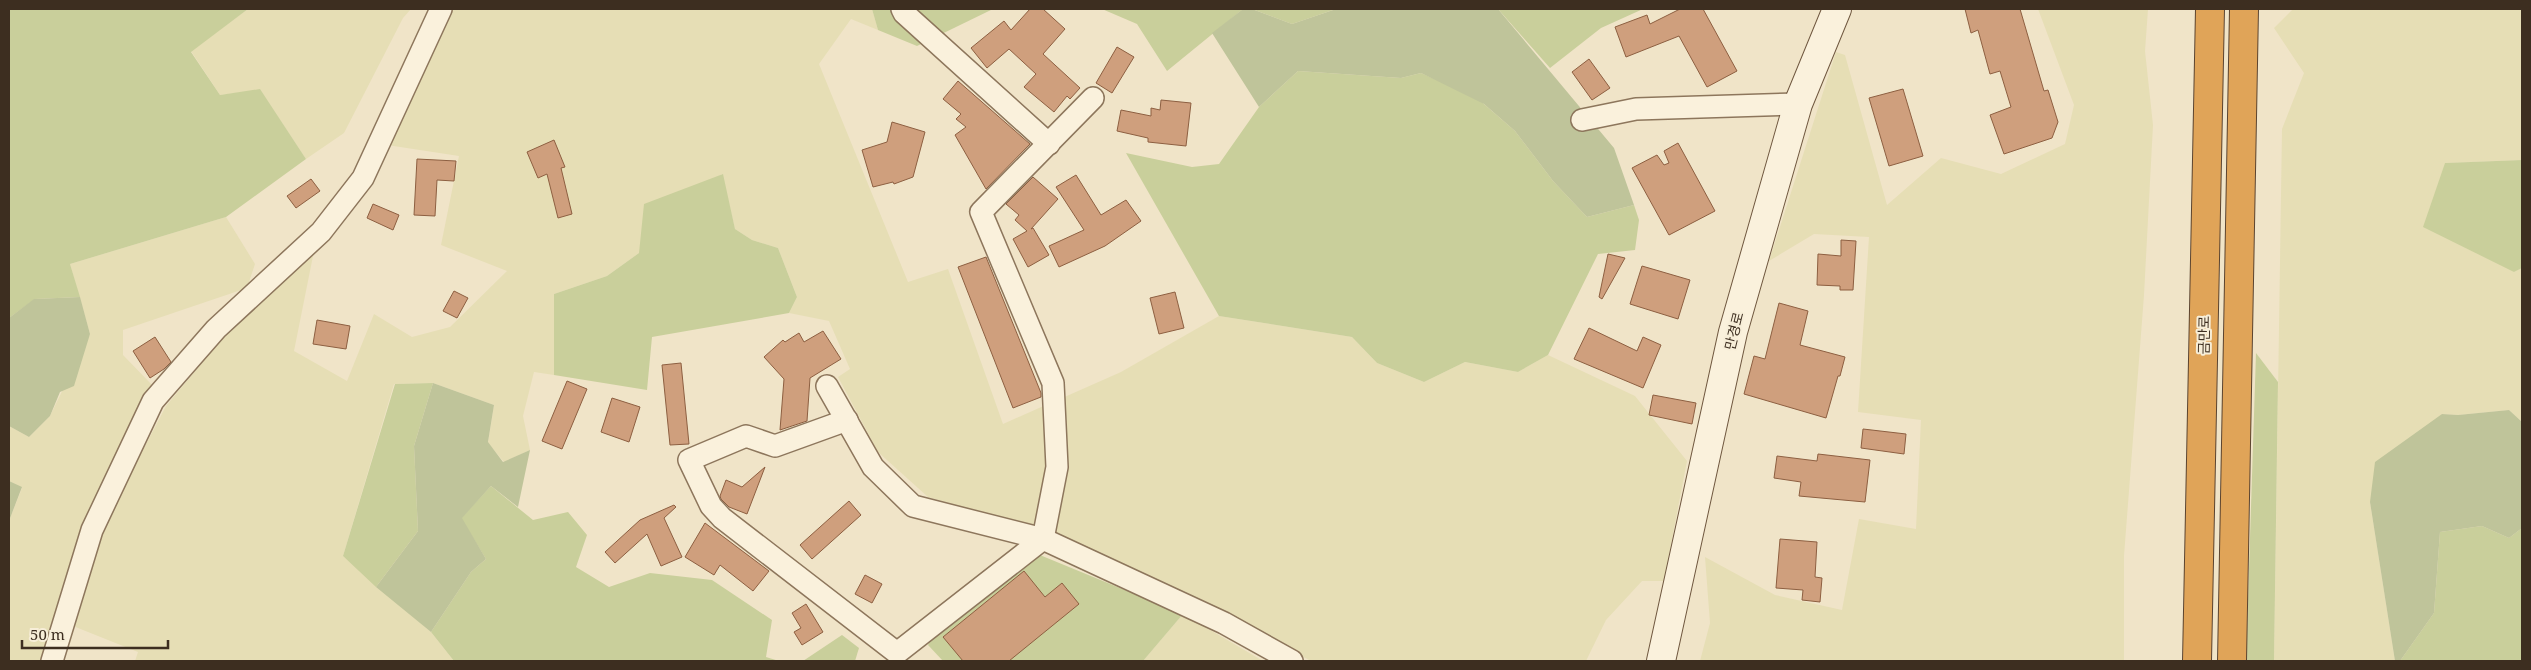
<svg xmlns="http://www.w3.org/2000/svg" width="2531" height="670" viewBox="0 0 2531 670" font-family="'Noto Serif','Noto Sans KR',serif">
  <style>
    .farmland { fill: #e6deb5 }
    .green { fill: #c9cf9b }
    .cemetery { fill: #bfc49a }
    .building { fill: #cf9f7d; stroke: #8d5f41 }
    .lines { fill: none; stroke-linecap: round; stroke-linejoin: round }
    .street-casing { stroke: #8d765c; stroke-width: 24 }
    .secondary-casing { stroke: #6f573f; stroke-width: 30 }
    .highway-casing { stroke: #5b4430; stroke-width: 30 }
    .street { stroke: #faf1dc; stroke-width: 21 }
    .secondary { stroke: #faf1dc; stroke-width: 28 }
    .highway { stroke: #e0a458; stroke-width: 28 }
    .labels { text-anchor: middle; stroke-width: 4; stroke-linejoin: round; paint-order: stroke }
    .street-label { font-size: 14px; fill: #3d2e20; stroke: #f7eed8 }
  </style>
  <rect width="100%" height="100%" fill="#f0e4c8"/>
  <g class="farmland">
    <polygon points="248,9 411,9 403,18 344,133 306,159 260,90 220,95 191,51"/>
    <polygon points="452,9 872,9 878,30 851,19 819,64 908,282 948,269 1003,424 1048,404 1049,470 1038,529 928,497 878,452 838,377 850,369 829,321 789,313 797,297 778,248 752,240 735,229 722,174 639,253 607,276 554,294 554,375 534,372 523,416 530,450 504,462 488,443 494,405 433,383 394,384 343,556 431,632 454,661 135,661 138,652 68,624 110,513 166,406 232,327 314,251 294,351 347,381 374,314 412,337 450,327 507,271 441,245 459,156 387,145"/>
    <polygon points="2038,9 2148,9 2145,51 2153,125 2144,295 2124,556 2124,661 1700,661 1710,623 1705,557 1775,595 1842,610 1859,519 1916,529 1921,420 1858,412 1869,237 1814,234 1769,261 1836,52 1845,55 1887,205 1941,158 2001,174 2065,144 2074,105"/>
    <polygon points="2293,9 2522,9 2522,160 2445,163 2514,272 2522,268 2522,422 2509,410 2458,415 2442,414 2370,502 2395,661 2274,661 2282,129 2304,73 2274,28"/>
    <polygon points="226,217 255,264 247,288 123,330 123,355 152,385 107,472 41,661 9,661 9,521 22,488 9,481 9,426 29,437 50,416 90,334 70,264"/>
    <polygon points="1219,316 1352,337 1377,363 1424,382 1465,362 1518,372 1548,355 1635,396 1687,461 1664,581 1642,581 1606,620 1586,661 1311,661 1167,585 1050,534 1060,399 1121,372"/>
    <polygon points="1183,614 1263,661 1143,661"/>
  </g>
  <g class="green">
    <polygon points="9,9 248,9 191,52 220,95 260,89 306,159 226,217 70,264 80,297 35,299 9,318"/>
    <polygon points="872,9 993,9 917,46 878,30"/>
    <polygon points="1102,9 1243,9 1167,71 1137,24"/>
    <polygon points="1252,9 1336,9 1292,24"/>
    <polygon points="1498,9 1643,9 1601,28 1550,68"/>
    <polygon points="1298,71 1401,78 1421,73 1477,98 1515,131 1553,181 1587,217 1634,205 1639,220 1635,250 1598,254 1548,355 1518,372 1465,362 1424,382 1377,363 1352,337 1219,316 1126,153 1192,167 1219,164 1259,107"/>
    <polygon points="2522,160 2522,268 2514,272 2423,227 2445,163"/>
    <polygon points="723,174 735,229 752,240 778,248 797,297 789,313 652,337 647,390 554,375 554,294 607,276 639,253 644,204"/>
    <polygon points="2256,353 2278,382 2274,661 2246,661"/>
    <polygon points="433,383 414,446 418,531 376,587 343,556 395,384"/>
    <polygon points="491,486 533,520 568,512 587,535 576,567 609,587 650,573 712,580 772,620 766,657 779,661 454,661 431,632 471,572 486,559 461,518"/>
    <polygon points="2482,526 2509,538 2522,528 2522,661 2400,661 2434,613 2440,532"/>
    <polygon points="1035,553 1183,614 1143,661 943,661 928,645 933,636"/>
    <polygon points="842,635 859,648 855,661 803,661"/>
  </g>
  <g class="cemetery">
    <polygon points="1243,9 1252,9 1292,24 1336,9 1498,9 1614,148 1634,205 1587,217 1553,181 1515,131 1484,104 1421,73 1401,78 1298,71 1259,107 1212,33"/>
    <polygon points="80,297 90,334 74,386 60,392 50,416 29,437 9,426 9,318 34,299"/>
    <polygon points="433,383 494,405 488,442 503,462 530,450 518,507 491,486 462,518 486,559 471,572 431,632 376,587 418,531 414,446"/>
    <polygon points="2509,410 2522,422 2522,528 2509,538 2482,526 2440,532 2434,613 2400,661 2395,661 2370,502 2375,462 2442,414 2458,415"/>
    <polygon points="9,481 22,487 9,521"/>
  </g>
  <g class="building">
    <polygon points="1030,9 1043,9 1065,29 1043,54 1080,88 1070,99 1067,96 1054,112 1024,87 1036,74 1009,49 987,68 971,48 1004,21 1011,30"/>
    <polygon points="1680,9 1703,9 1737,71 1707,87 1679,36 1626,57 1615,27 1647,15 1650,24"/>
    <polygon points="1965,9 2020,9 2044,91 2048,90 2058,122 2052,138 2004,154 1990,115 2011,107 2000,71 1990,74 1978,30 1971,33"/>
    <polygon points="1117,47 1134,57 1112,93 1096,83"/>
    <polygon points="1589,59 1610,88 1592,100 1572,72"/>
    <polygon points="958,81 1030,144 986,189 955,135 966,127 956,119 961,114 943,99"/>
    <polygon points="1903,89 1923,156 1889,166 1869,98"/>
    <polygon points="1161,100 1191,103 1186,146 1148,142 1148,138 1117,131 1121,110 1151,116 1151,108 1160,110"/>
    <polygon points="892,122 925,132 913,177 894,184 893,182 873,187 862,150 887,142"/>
    <polygon points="554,140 565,167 561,168 572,214 558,218 547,174 538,178 527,152"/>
    <polygon points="1678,143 1715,211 1669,235 1632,168 1657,155 1664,165 1669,163 1664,151"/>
    <polygon points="417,159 456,161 454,181 437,180 435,216 414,215"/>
    <polygon points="1076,175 1101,215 1126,200 1141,221 1105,246 1059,267 1049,246 1084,230 1056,187"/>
    <polygon points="1033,177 1058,199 1031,229 1033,228 1049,255 1028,267 1013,239 1027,231 1015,220 1019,215 1006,204"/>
    <polygon points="311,179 320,191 296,208 287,196"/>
    <polygon points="373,204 399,215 393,230 367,218"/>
    <polygon points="1841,240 1856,241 1853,290 1840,290 1840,286 1817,285 1818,254 1841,256"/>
    <polygon points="1608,254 1625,258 1602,299 1599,297"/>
    <polygon points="986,257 1041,393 1041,397 1013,408 958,267"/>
    <polygon points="1642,266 1690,280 1678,319 1630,304"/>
    <polygon points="454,291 468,298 457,318 443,311"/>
    <polygon points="1175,292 1184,328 1159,334 1150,298"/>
    <polygon points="1779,303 1808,311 1800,345 1845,357 1840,376 1838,376 1826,418 1744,394 1754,356 1765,359"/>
    <polygon points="317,320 350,326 346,349 313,344"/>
    <polygon points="1589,328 1637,351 1643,337 1661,345 1643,388 1574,359"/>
    <polygon points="823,331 841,359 810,378 807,421 780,430 784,379 764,357 783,340 785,342 799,333 804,342"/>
    <polygon points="155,337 171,362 164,369 150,378 133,351"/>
    <polygon points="681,363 689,444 670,445 662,365"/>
    <polygon points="567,381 587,389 562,449 542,441"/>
    <polygon points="1653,395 1696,403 1692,424 1649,415"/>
    <polygon points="612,398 640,407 629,442 601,432"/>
    <polygon points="1863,429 1906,434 1904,454 1861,448"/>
    <polygon points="1818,454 1870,460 1865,502 1799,496 1801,482 1774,478 1777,456 1817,461"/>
    <polygon points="765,467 747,514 729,507 721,499 720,496 726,480 742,487"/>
    <polygon points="849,501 861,515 812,559 800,545"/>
    <polygon points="674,505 676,507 664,518 682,557 661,566 647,534 615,563 605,552 640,520"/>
    <polygon points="705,523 769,571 753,591 720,565 714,575 685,557"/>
    <polygon points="1780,539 1817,542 1815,577 1822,578 1820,602 1802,600 1803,590 1776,588"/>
    <polygon points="1024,571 1045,597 1062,583 1079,604 1009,661 963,661 943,637"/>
    <polygon points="865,575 882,584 872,603 855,594"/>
    <polygon points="806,604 823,632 802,645 794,632 801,628 792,613"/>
  </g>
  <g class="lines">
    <g class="street-casing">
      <g id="street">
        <polyline points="902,9 904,13 1049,144"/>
        <polyline points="1582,120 1636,109 1798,104"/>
        <polyline points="827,386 873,467 913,506 1043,539 1224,623 1292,661"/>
        <polyline points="847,420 775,446 746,436 689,460 711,506 722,518 897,653 1043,539 1057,467 1053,383 981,212 1093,98"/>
        <polyline points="52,661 92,530 153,401 216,329 321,232 363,178 441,9"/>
      </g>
    </g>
    <g class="secondary-casing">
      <polyline id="secondary" points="1661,661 1733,332 1798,104 1837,9"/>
    </g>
    <g class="highway-casing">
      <g id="highway">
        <polyline points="2197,661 2210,9"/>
        <polyline points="2232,661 2244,9"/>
      </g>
    </g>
    <use href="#street" class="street"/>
    <use href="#secondary" class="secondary"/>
    <use href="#highway" class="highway"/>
  </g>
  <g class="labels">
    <g class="street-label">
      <text transform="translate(1734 331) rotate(-76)" y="5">만경로</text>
      <text transform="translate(2204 335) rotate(-89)" y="5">금만로</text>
    </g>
  </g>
  <rect width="2531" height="670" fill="none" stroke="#3d2e20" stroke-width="20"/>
  <path d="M22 640v8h146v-8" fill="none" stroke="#3d2e20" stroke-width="2.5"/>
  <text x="30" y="640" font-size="15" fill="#3d2e20" stroke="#f7eed8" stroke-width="4" paint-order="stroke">50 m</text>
</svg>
